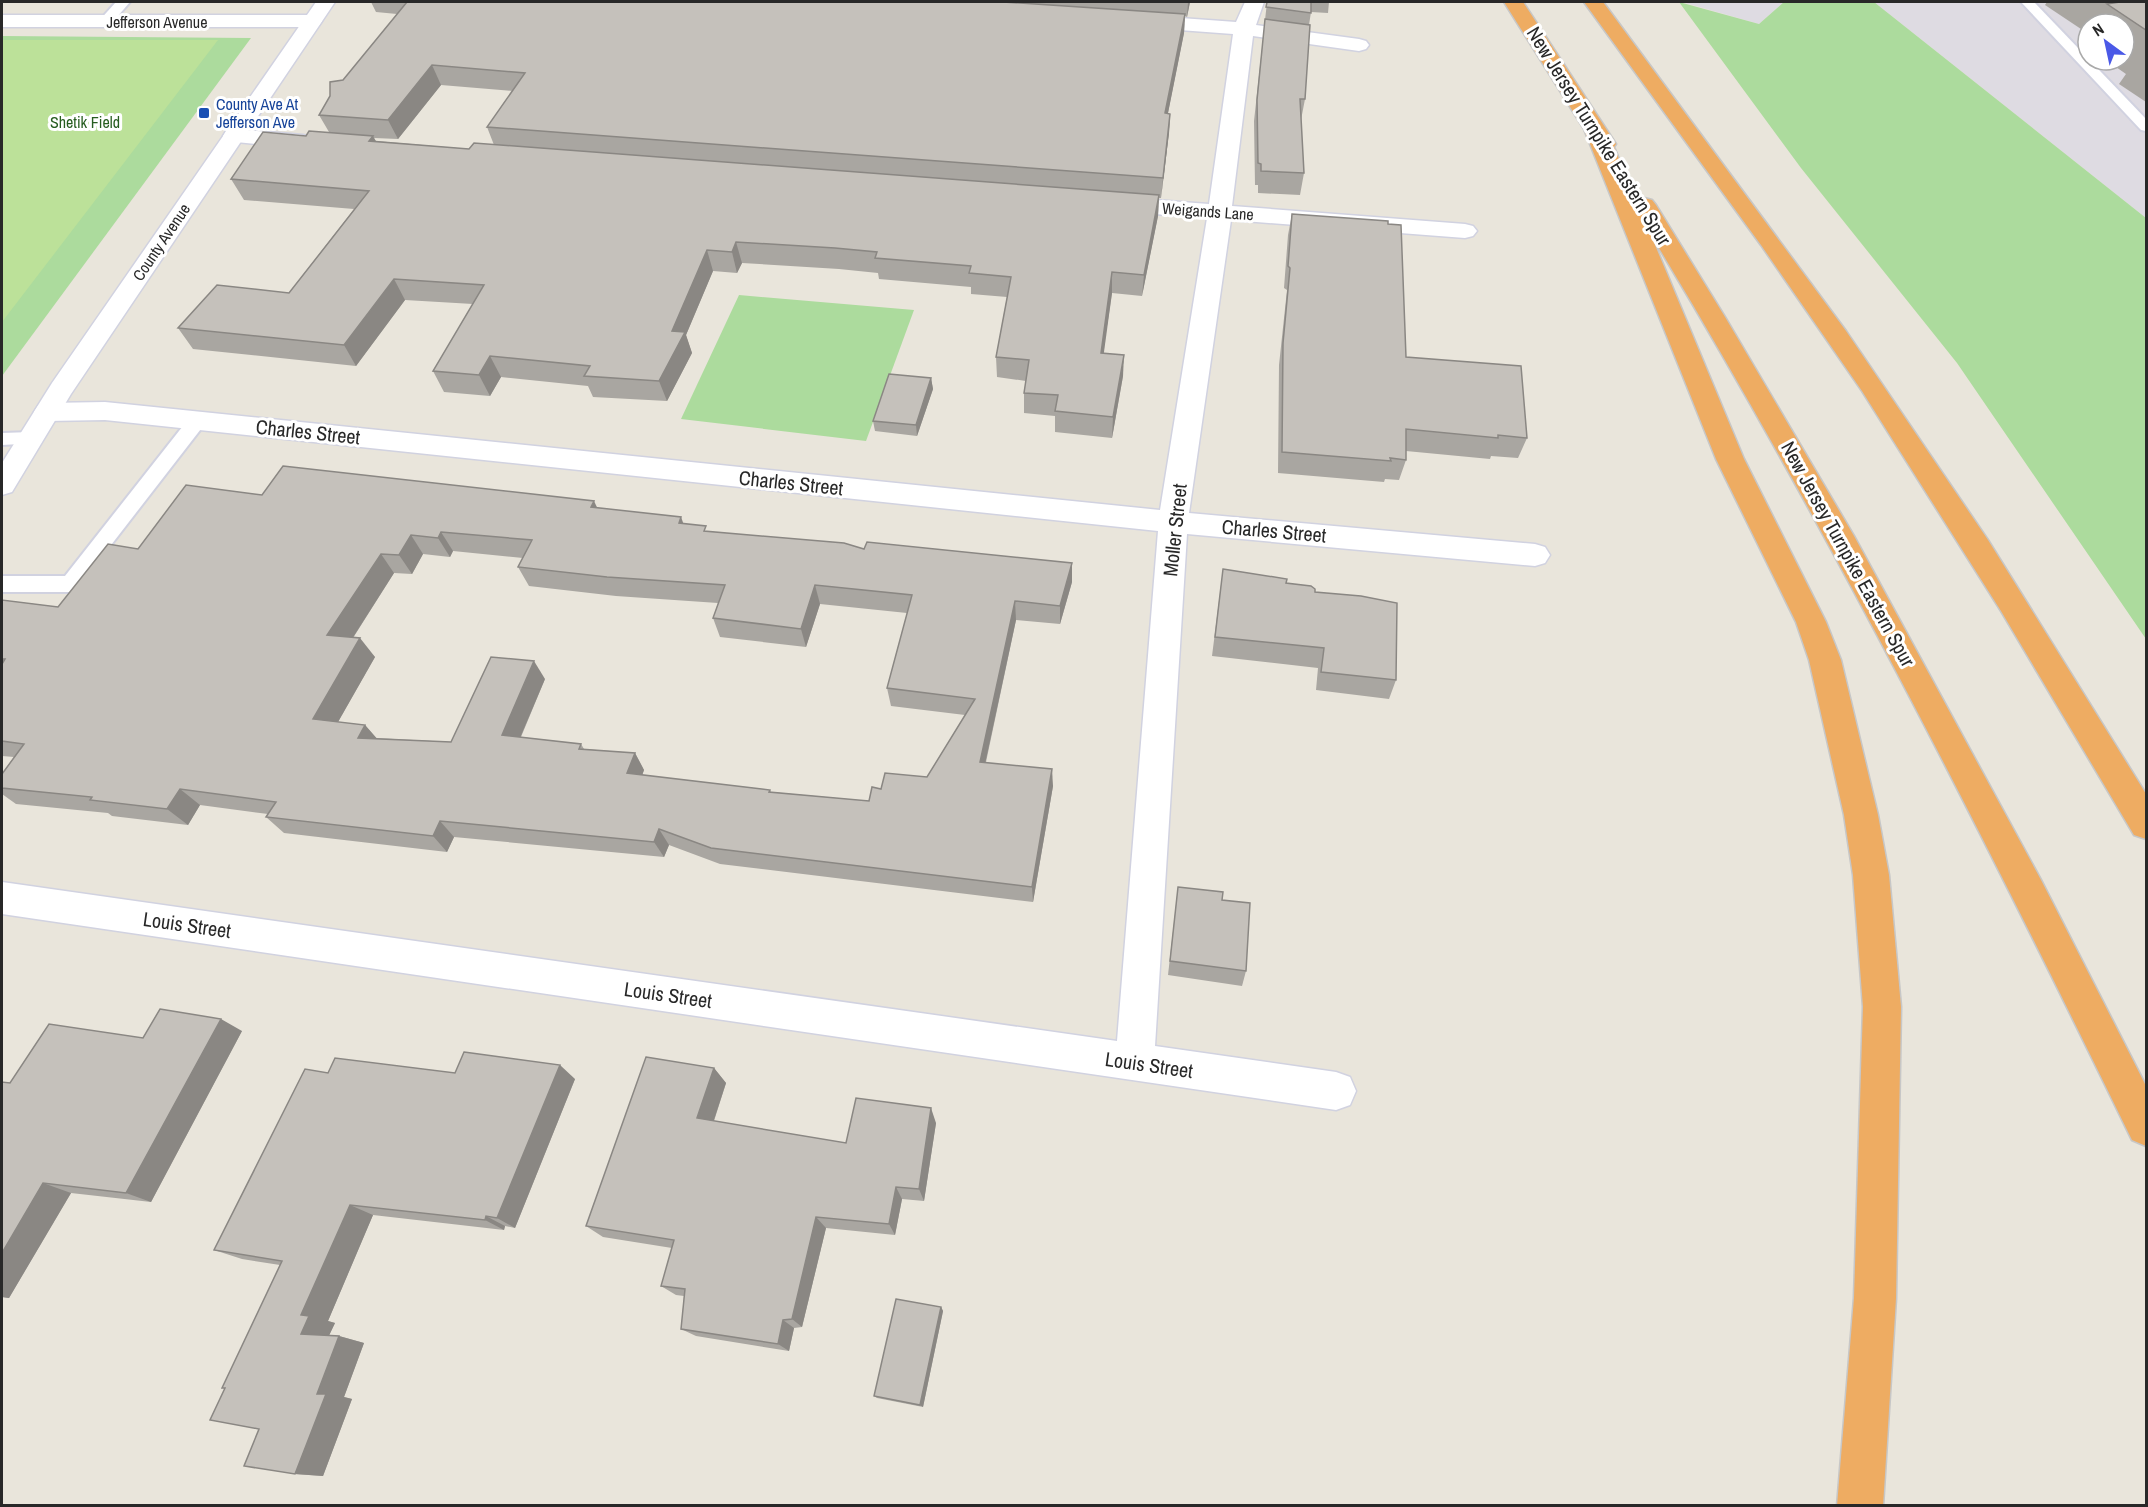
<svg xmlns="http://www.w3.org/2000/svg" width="2148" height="1507" viewBox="0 0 2148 1507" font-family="'Archivo Narrow',sans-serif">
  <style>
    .industrial { fill: #dedbe2; fill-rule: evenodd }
    .green { fill: #acdb9d }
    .pitch { fill: #bce199 }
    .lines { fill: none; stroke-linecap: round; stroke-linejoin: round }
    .lane-casing { stroke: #d1d2e0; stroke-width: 4 }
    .street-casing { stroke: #d1d2e0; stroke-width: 3 }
    .secondary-casing { stroke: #d1d2e0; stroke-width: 3 }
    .highway-casing { stroke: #c7c7c7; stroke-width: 3 }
    .lane { fill: #fff; fill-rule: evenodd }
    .street { fill: #fff; fill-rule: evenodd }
    .secondary { fill: #fff; fill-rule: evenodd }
    .highway { fill: #eeac62; fill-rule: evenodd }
    .wall { fill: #a9a6a1; fill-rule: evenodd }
    .shaded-wall { fill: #8a8783 }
    .building { fill: #c5c1bb; stroke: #8a8783; stroke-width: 1.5; fill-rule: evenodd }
    .transit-dot { fill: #1a4fb4; stroke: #fff; stroke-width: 2 }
    .labels { text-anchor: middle; stroke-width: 6; stroke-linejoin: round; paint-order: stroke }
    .far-street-label { font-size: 16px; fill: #282828; stroke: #fff }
    .far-transit-label { font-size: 16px; fill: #164399; stroke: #fff; text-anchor: start }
    .far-park-label { font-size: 16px; fill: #275d20; stroke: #fff }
    .street-label { font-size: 20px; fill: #282828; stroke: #fff }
  </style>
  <rect width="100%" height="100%" fill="#e9e5db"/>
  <g class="industrial">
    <polygon points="1682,2 1784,2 1759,24"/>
    <path d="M1874,2H2146V218ZM2088,24H2124V60H2088Z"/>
  </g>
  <g class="green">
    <polygon points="1679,2 1759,24 1784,2 1874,2 2146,218 2146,639 1957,363 1801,168"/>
    <polygon points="2,36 251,38 2,376"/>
    <polygon points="739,295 914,310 866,441 681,419"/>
  </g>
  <polygon class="pitch" points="2,40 218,40 2,322"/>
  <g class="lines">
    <g class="lane-casing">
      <g id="lane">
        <polygon points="116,2 130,2 110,25 100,25 98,22"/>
        <polygon points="2021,2 2034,2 2146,119 2146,131 2141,130"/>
        <polygon points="197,415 204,417 206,421 204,425 77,589 70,592 2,592 2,576 65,576 190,417"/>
        <polygon points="31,432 38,433 40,438 38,443 2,445 2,433"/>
      </g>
    </g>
    <g class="street-casing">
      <g id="street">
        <polygon points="1245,2 1264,2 1256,25 1359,39 1366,41 1369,45 1366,49 1359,51 1253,36 1232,206 1465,224 1473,226 1477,231 1473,236 1465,238 1231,220 1189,513 1535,544 1545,547 1550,555 1545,563 1535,566 1187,534 1155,1046 1336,1072 1350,1077 1356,1091 1350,1105 1336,1110 2,914 2,882 1117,1041 1158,531 105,420 47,421 38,418 34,412 38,406 47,403 105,402 1160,510 1207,218 1114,211 1106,209 1102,204 1106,199 1114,197 1209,204 1233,34 1139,27 1132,25 1129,21 1132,17 1139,15 1236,22"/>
        <polygon points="2,15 312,15 319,17 322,21 319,25 312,27 2,27"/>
        <polygon points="234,129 303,135 311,137 314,142 311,147 303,149 226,141 223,136 226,131"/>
      </g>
    </g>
    <g class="secondary-casing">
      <polygon id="secondary" points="316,2 335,2 71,394 12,492 2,495 2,463 52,383"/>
    </g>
    <g class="highway-casing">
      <g id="highway">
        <path d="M1504,2H1523L1616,144L1614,147L1636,200L1644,198L1652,200L1656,205L1725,317L1854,536L2041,880L2146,1086V1146L2132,1140C1982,832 1828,527 1650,233L1744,459L1826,622L1841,660L1878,815L1889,875L1901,1007L1896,1298L1883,1506H1837L1854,1298L1863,1007L1853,875L1844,815L1809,660L1796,622L1716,459L1584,129Z"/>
        <polygon points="1584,2 1603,2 1846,331 1988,540 2146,794 2146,839 2134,835 2001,611 1862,391 1761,245"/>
      </g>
    </g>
    <use href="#lane" class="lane"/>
    <use href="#street" class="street"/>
    <use href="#secondary" class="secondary"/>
    <use href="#highway" class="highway"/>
  </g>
  <g class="wall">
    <path d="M371,2H1190L1187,17L1185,16L1184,33L1168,113L1170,114L1169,133L1161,198H1159L1158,216L1142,296L1112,293L1103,353L1123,376L1112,438L1055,432V416L1024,413V393L1026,381L997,377L996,357L1007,297L971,294V287L879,279L878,273L839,269L742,263L737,273L713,271L686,335L692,353L667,401L593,397L588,386L501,377L490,396L444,392L433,371L473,304L405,300L356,366L193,349L178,328L289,293L354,209L244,200L231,179L306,136L329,132L319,115L343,80L397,14L376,12ZM441,85L513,91L487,127L494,145L469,149L376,141L374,138L398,139Z"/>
    <polygon points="1267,2 1329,2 1328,13 1311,12 1309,25 1305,99 1301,120 1304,173 1300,195 1258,193 1258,185 1255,185 1254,121"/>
    <polygon points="2047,2 2146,2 2146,102 2119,84 2126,74 2106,60 2124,60 2124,24 2088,24 2088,47 2080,42 2087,33 2045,5"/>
    <polygon points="1292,214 1406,357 1527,438 1518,458 1491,456 1490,459 1406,451 1406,460 1399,480 1385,479 1384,482 1278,473 1279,365 1287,290 1284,288 1288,235"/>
    <polygon points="931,378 933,389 917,436 875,431 873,421"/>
    <path d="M262,495L597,508L684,524L708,532L864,549L1072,582L1060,624L1016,620L986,762L1053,786L1033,902L720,864L669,845L664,857L454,837L447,852L284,833L266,817L268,814L200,805L188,825L112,816L108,813L16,804L2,794V774L14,757L2,756V600L58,607L138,549ZM453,551L523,558L518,567L529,586L616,596L718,603L713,618L720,637L806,647L820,604L907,613L887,688L891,706L965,715L927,777L881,789L869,801L771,792L770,790L642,775L644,770L635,753L584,749L581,744L521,737L545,679L451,742L376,738L365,725L338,722L375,657L353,638L394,573L412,574L423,554L450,557Z"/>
    <polygon points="1223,569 1286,583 1315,592 1396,680 1389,699 1316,690 1318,668 1212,656"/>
    <polygon points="1178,887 1222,900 1246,971 1242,986 1168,975"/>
    <polygon points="242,1031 151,1202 71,1193 9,1298 2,1297 2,1082 10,1083 143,1038"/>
    <polygon points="714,1068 726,1083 714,1121 846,1143 936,1123 924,1201 902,1199 895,1235 826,1228 802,1327 794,1328 789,1351 696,1336 681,1329 684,1296 676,1295 661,1286 672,1248 603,1237 586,1226"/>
    <polygon points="328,1073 455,1073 575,1079 515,1228 505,1226 504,1230 373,1215 328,1321 335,1323 329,1335 339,1336 364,1343 344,1397 352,1399 323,1476 295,1474 225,1388 280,1265 242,1259 214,1250"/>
    <polygon points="941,1307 943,1311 923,1407 877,1398 874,1396"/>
  </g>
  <g class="shaded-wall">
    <polygon points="1188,2 1190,2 1187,17"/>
    <polygon points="1185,14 1184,33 1164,133 1165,113"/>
    <polygon points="432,65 441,85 398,139 388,120"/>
    <polygon points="1170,114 1169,133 1161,198 1163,178"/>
    <polygon points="373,136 384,157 369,141"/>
    <polygon points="1159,195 1158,216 1142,296 1144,275"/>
    <polygon points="736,242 742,263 737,273 732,252"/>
    <polygon points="707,250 713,271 686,335 692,353 667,401 659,381 672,331"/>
    <polygon points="1112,272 1112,293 1101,374 1101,353"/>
    <polygon points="394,279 405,300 356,366 344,345"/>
    <polygon points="1124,355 1123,376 1112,438 1113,417"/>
    <polygon points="490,356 501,377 490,396 479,375"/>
    <polygon points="931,378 933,389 917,436 916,425"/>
    <polygon points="594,501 603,520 591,507"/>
    <polygon points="681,517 688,536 679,523"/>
    <polygon points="441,532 453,551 450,557 438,538"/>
    <polygon points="411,535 423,554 412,574 399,555"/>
    <polygon points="381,554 394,573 343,653 327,635"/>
    <polygon points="1072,563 1072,582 1060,624 1060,606"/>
    <polygon points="815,585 820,604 806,647 801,629"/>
    <polygon points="1015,601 1016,620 982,778 980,762"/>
    <polygon points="360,638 375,657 330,736 313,719"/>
    <polygon points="534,661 545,679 514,752 502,735"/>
    <polygon points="365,725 380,742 358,738"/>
    <polygon points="635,753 644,770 637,790 627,773"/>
    <polygon points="1052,769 1053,786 1033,902 1032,887"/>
    <polygon points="180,789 200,805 188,825 167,809"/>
    <polygon points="440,821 454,837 447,852 433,836"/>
    <polygon points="659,829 669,845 664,857 654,842"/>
    <polygon points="221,1019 242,1031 151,1202 126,1193"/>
    <polygon points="560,1065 575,1079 515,1228 497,1218"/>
    <polygon points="714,1068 726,1083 710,1132 697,1118"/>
    <polygon points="931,1108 936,1123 924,1201 919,1189"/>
    <polygon points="43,1183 71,1193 9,1298 2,1297 2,1253"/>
    <polygon points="896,1187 902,1199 895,1235 889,1224"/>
    <polygon points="350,1205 373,1215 328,1321 335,1323 327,1340 301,1334 301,1315"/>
    <polygon points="486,1216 505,1226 504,1230 485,1220"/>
    <polygon points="816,1217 826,1228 802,1327 792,1319"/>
    <polygon points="941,1307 943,1311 923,1407 920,1405"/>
    <polygon points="783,1320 794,1328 789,1351 778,1344"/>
    <polygon points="339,1336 364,1343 344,1397 352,1399 323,1476 295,1474 317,1394"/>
  </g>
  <g class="building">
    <polygon points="407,2 1003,2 1185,14 1165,113 1170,114 1163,178 487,127 525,73 432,65 388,120 319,115 330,96 330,82 343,80"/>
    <polygon points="1267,2 1311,2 1311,13 1266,7"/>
    <polygon points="2120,2 2146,2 2146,30 2107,4"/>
    <polygon points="1265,19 1310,25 1305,99 1300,99 1304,173 1261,171 1261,164 1258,163 1257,100"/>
    <polygon points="309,131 373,136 369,141 469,149 474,143 1159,195 1144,275 1112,272 1101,353 1124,355 1113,417 1055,411 1058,395 1024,393 1029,360 996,357 1011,277 969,273 971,266 875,258 877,252 835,248 736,242 732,252 707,250 672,331 685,332 659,381 584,376 590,366 490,356 479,375 433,371 484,285 394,279 344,345 178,328 217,285 289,293 369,191 231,179 263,132 306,136"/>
    <polygon points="1292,214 1388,221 1388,224 1401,225 1406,357 1521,366 1527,438 1498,435 1498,438 1406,429 1406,460 1390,458 1391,461 1282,452 1283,343 1290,268 1288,266"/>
    <polygon points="889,374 931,378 916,425 873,421"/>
    <path d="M283,466L594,501L591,507L681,517L679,523L706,526L704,531L844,543L864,549L867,542L1072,563L1060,606L1015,601L980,762L1052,769L1032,887L711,848L659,829L654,842L440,821L433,836L266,817L276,802L180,789L167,809L90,800L92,797L2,788V774L24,744L2,741V664L5,659H2V600L58,607L108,544L138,549L186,485L262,495ZM441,532L532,540L518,567L607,577L725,585L713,618L801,629L815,585L912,595L887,688L975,699L927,777L885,773L881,789L872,787L869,801L769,792L770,790L627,773L635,753L579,749L581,744L502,735L534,661L491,657L451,742L358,738L365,725L313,719L360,638L327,635L381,554L399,555L411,535L438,538Z"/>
    <polygon points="1223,569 1287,579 1286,583 1311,586 1315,589 1315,592 1361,596 1397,603 1396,680 1321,672 1324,648 1215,637"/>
    <polygon points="1178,887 1223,892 1222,900 1250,903 1246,971 1170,961"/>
    <polygon points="160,1009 221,1019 126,1193 43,1183 2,1253 2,1082 10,1083 49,1024 143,1038"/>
    <polygon points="464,1052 560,1065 497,1218 486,1216 485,1220 350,1205 301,1315 309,1316 301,1334 339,1336 317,1394 326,1394 295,1474 244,1466 259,1429 210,1420 225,1388 222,1388 282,1261 214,1250 305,1069 328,1073 335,1058 455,1073"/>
    <polygon points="646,1057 714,1068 697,1118 846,1143 856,1098 931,1108 919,1189 896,1187 889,1224 816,1217 792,1319 783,1320 778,1344 681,1329 685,1289 661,1286 674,1240 586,1226"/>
    <polygon points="896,1299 941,1307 920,1405 874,1396"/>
  </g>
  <rect class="transit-dot" x="198" y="107" width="12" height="12" rx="3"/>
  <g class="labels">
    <g class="far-street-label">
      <text x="157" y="28">Jefferson Avenue</text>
      <text transform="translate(1208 211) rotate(4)" y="6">Weigands Lane</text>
      <text transform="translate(161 242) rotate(-56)" y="6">County Avenue</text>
    </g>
    <g class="far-transit-label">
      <text x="216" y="110">County Ave At<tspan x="216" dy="18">Jefferson Ave</tspan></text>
    </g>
    <g class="far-park-label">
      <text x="85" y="128">Shetik Field</text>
    </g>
    <g class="street-label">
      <text transform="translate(1599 136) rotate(58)" y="7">New Jersey Turnpike Eastern Spur</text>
      <text transform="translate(308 432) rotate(6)" y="7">Charles Street</text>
      <text transform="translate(791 483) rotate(6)" y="7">Charles Street</text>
      <text transform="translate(1175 530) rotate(-84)" y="7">Moller Street</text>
      <text transform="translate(1274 531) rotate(5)" y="7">Charles Street</text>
      <text transform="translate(1848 554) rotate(61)" y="7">New Jersey Turnpike Eastern Spur</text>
      <text transform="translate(187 925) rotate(8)" y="7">Louis Street</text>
      <text transform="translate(668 995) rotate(8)" y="7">Louis Street</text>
      <text transform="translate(1149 1065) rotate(8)" y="7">Louis Street</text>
    </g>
  </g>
  <rect width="2148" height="1507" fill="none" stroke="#282828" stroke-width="6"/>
  <g transform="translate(2106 42) rotate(327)"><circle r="28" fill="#ffffff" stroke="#a9a9a9" stroke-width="1.5"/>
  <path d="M0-4.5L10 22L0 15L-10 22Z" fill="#4a59e7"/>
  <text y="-9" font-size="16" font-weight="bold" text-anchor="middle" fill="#282828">N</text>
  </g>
</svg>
